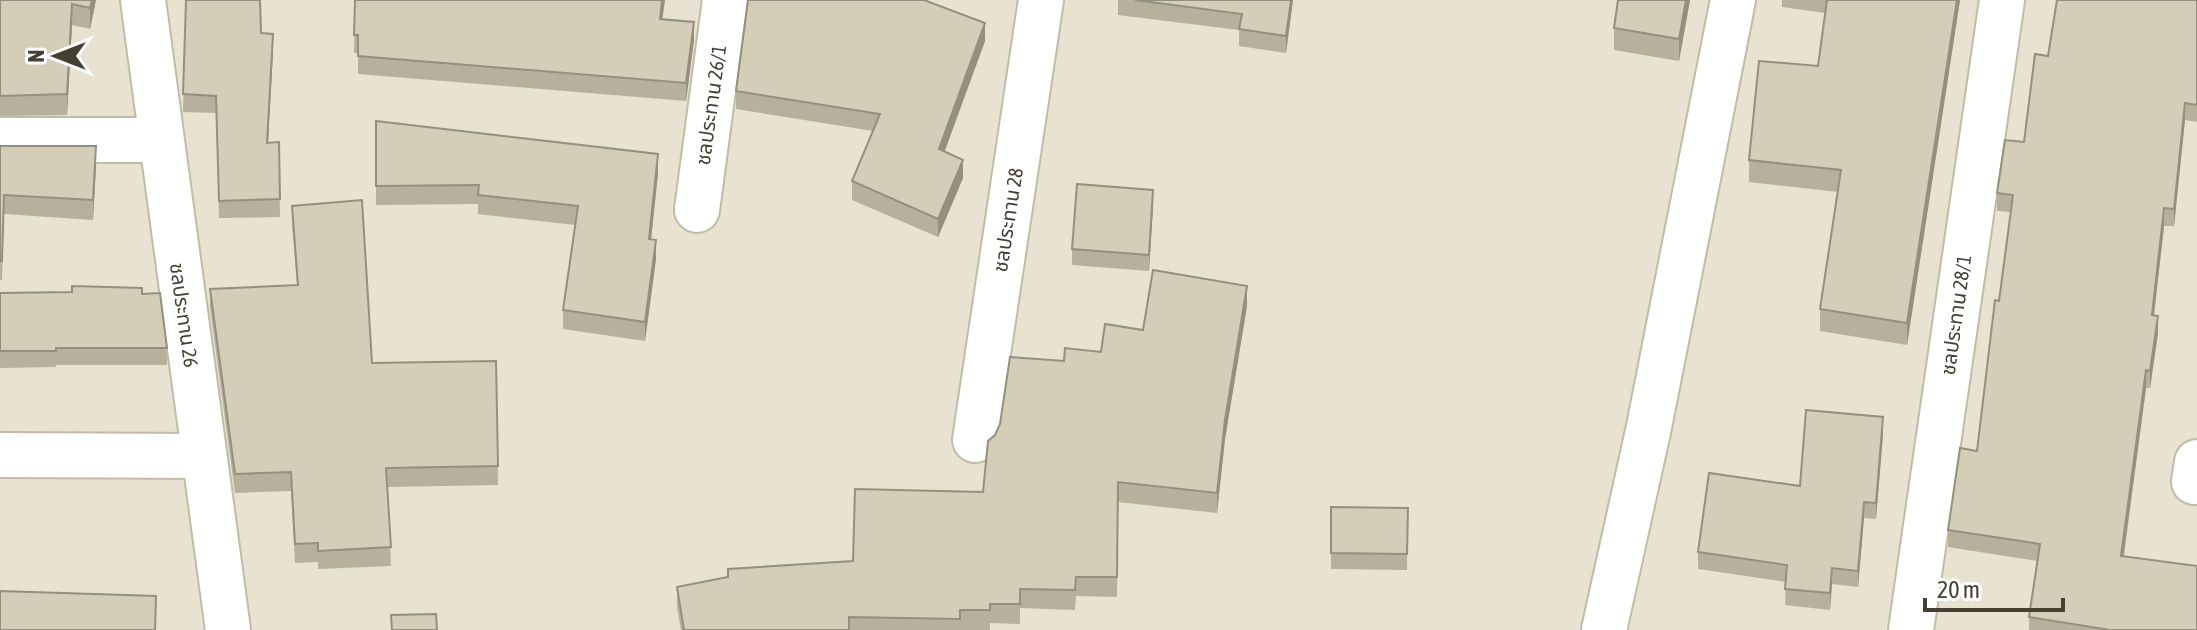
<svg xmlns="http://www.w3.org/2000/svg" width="2197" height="630" viewBox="0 0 2197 630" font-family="'Asap Condensed','Noto Sans Thai',sans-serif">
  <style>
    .residential { fill: #e7e3d0 }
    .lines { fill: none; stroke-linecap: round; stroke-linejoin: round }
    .minor-casing { stroke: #c1bca7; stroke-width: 48 }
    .minor { stroke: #fff; stroke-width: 44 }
    .wall { fill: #b6b09d }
    .shaded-wall { fill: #949080 }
    .building { fill: #d4cdb7; stroke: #949080; stroke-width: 2 }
    .labels { text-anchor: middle; stroke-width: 8; stroke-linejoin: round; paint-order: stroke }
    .street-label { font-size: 20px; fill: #444032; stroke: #fff }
  </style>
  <rect width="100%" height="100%" fill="#f3f0e2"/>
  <rect class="residential" x="0" y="0" width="2197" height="630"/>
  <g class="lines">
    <g class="minor-casing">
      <g id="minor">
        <polyline points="143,0 228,630"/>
        <polyline points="0,140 160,140"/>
        <polyline points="697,210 725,0"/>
        <polyline points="975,440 1041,0"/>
        <polyline points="0,455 203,456"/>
        <polyline points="2194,482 2197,462"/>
        <polyline points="1604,630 1649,427 1733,0"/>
        <polyline points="1911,630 2002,0"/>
      </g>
    </g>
    <use href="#minor" class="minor"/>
  </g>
  <g class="wall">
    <polygon points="0,0 96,0 90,29 72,25 67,115 0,116"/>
    <polygon points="186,0 261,33 273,51 268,143 279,142 280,217 219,218 216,113 183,112"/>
    <polygon points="355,0 662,19 694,40 686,101 358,74 358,53 354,53"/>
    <polygon points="1118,0 1293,0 1286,53 1239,46 1239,30 1118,15"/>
    <polygon points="1618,0 1690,0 1679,61 1614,50 1614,28"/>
    <polygon points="1782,0 1960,0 1907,345 1820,331 1820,309 1838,192 1749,182 1749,160 1818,66 1825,13 1782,7"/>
    <polygon points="2197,0 2197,122 2185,120 2174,226 2164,226 2154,315 2158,333 2150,388 2146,388 2124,556 2197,630 2029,630 2029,617 2038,561 1948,547 1948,530 1977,451 1999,301 2011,212 1997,211 1997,193 2024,142 2048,56"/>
    <polygon points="985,41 944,151 963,178 938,237 852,200 852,181 873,131 736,109 736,91"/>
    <polygon points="376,121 658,173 651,240 656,259 645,341 563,329 563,310 575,225 478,214 478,204 376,205"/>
    <polygon points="0,146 96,165 93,220 4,214 2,280 0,280"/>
    <polygon points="292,206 372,363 496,361 498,485 388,487 391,566 318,569 318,562 295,563 291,491 235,493 210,308 210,289 297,285 292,224"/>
    <polygon points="1153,206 1149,271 1072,265 1072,249"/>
    <polygon points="0,293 142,294 167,348 167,365 56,365 56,367 0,368"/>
    <polygon points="1247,306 1225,439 1217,513 1118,502 1117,597 1076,596 1075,610 1020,608 1020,624 990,623 990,630 681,630 677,607 677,587 853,561 983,492 995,435 1064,361 1101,352 1143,330"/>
    <polygon points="1883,434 1876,519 1864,518 1858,587 1832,584 1830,610 1785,605 1786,582 1698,569 1698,552 1800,486"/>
    <polygon points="1331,507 1408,508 1407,570 1331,569"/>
  </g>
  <g class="shaded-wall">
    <polygon points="92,0 96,0 90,29 90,8"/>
    <polygon points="662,0 665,0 660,37 660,19"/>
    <polygon points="1291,0 1293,0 1286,53 1286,36"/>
    <polygon points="1686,0 1690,0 1679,61 1679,39"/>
    <polygon points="1957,0 1960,0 1907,345 1907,323"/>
    <polygon points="72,4 72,25 67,115 67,94"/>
    <polygon points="694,22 694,40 686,101 686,83"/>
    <polygon points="985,23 985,41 939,167 939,149"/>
    <polygon points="273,34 273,51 267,160 267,143"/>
    <polygon points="2185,103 2185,120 2174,226 2174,209"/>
    <polygon points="96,146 96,165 93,220 93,200"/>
    <polygon points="658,154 658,173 649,258 649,239"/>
    <polygon points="963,160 963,178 938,237 938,219"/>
    <polygon points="1153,190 1153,206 1149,271 1149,255"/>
    <polygon points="2164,208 2164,226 2152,332 2152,315"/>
    <polygon points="656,240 656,259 645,341 645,322"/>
    <polygon points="1247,286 1247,306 1225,439 1217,513 1217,493 1225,420"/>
    <polygon points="2158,316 2158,333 2150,388 2150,371"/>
    <polygon points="2146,370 2146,388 2121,573 2121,556"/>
    <polygon points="1883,417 1883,434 1876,519 1876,503"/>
    <polygon points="1864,502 1864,518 1858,587 1858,571"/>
    <polygon points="1832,568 1832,584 1830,610 1830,593"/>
  </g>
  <g class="building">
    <polygon points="0,0 92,0 90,8 72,4 67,94 0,96"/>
    <polygon points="186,0 260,0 261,33 273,34 267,143 279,142 280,199 219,201 216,96 183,94"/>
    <polygon points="355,0 662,0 660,19 694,22 686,83 358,56 358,35 354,35"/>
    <polygon points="748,0 924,0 985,23 939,149 963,160 938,219 852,181 880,114 736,91"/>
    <polygon points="1135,0 1291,0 1286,36 1239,29 1242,14"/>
    <polygon points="1618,0 1686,0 1679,39 1614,28"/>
    <polygon points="1827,0 1957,0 1907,323 1820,309 1841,170 1749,160 1759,61 1818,66"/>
    <polygon points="2057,0 2197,0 2197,105 2185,103 2174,209 2164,208 2152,315 2158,316 2150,371 2146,370 2121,556 2197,566 2197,630 2110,630 2029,617 2040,544 1948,530 1960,448 1977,451 1995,300 1999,301 2013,195 1997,193 2005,140 2024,142 2035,54 2048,56"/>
    <polygon points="376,121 658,154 649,239 656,240 645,322 563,310 578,206 478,195 479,185 376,186"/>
    <polygon points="0,146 96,146 93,200 4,195 2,261 0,261"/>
    <polygon points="1077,184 1153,190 1149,255 1072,249"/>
    <polygon points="362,200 372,363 496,361 498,466 386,468 391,547 318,551 318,543 295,544 291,472 235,474 210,289 298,285 292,206"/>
    <polygon points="1153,270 1247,286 1225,420 1217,493 1118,482 1117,577 1076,577 1075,590 1020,589 1020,604 990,604 990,610 960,610 960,619 849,617 849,630 684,630 677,587 728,577 728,569 853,561 855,489 983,492 988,441 995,435 1000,424 1010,357 1064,361 1065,348 1101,352 1105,324 1143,330"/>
    <polygon points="72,286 142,288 142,294 160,293 167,348 56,348 56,351 0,351 0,293 72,292"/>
    <polygon points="1806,410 1883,417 1876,503 1864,502 1858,571 1832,568 1830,593 1785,589 1787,565 1698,552 1709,473 1800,486"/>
    <polygon points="1331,507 1408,508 1407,554 1331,553"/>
    <polygon points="0,591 156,596 155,630 0,630"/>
    <polygon points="436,614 437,630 392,630 391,615"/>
  </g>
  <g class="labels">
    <g class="street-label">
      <text transform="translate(711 105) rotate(-82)" y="7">ชลประทาน 26/1</text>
      <text transform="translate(1008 220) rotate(-81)" y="7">ชลประทาน 28</text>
      <text transform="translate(184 315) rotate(82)" y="7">ชลประทาน 26</text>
      <text transform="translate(1956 315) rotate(-82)" y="7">ชลประทาน 28/1</text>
    </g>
  </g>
  <g transform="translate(56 56) rotate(270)" stroke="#ffffff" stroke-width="6" paint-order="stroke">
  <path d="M0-6L14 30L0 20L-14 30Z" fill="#444032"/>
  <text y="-12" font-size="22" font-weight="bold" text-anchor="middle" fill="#444032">N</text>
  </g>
  <path d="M1925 598v12h138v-12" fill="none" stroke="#444032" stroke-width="4"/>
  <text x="1937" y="598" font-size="24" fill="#444032" stroke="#ffffff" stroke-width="6" paint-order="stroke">20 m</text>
</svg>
